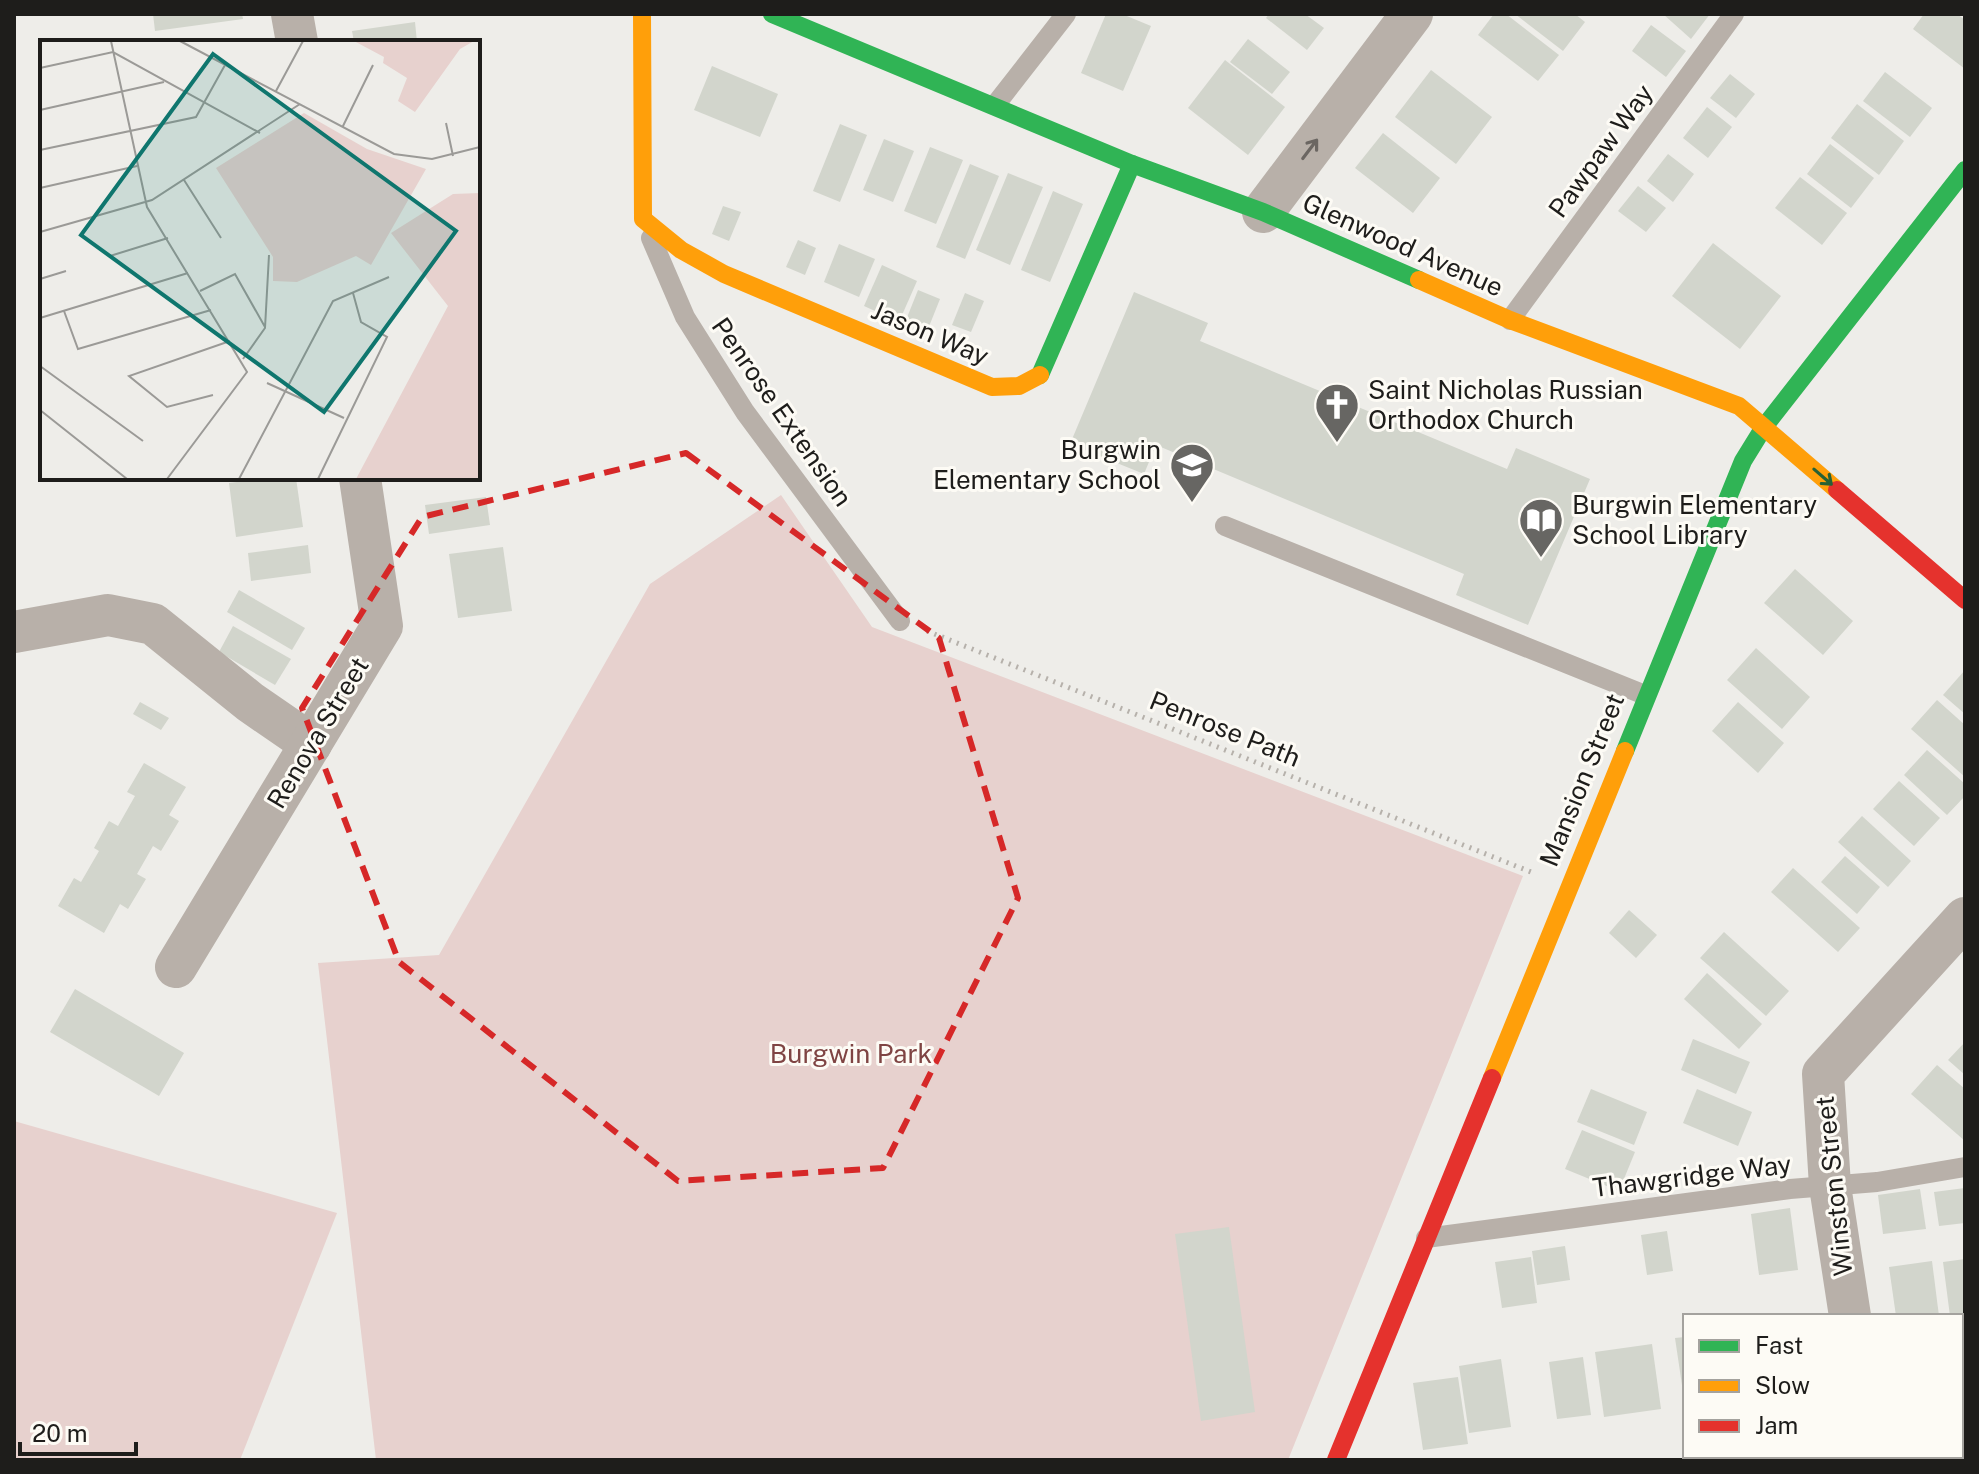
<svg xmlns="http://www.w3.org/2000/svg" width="1979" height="1474" viewBox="0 0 1979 1474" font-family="'Public Sans',sans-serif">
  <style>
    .green { fill: #e7d1ce }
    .building { fill: #d2d5cc }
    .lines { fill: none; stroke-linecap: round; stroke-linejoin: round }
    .path { stroke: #b6b1ab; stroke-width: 5; stroke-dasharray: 2 6; stroke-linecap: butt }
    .lane { stroke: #b8b0a9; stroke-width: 20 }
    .street { stroke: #b8b0a9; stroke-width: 42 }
    .fast { stroke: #30b455; stroke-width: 18 }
    .slow { stroke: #ff9f0a; stroke-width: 18 }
    .jam { stroke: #e5322d; stroke-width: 18 }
    .oneway { stroke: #6b6662 }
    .oneway2 { stroke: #266135 }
    .marked { fill: none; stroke: #d62828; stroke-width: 6; stroke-dasharray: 16 10; stroke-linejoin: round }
    .labels { text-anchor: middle; stroke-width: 6; stroke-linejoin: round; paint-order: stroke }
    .street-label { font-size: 26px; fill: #1e1d1b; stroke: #fdfbf5 }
    .poi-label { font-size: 26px; fill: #1e1d1b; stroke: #fdfbf5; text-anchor: start }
    .park-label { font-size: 26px; fill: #7f4443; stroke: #fdfbf5 }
    .inset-road { fill: none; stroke: #9b9a97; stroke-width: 2 }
    .view { fill: #0f766e; fill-opacity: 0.15; stroke: #0f766e; stroke-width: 4 }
    .inset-edge { fill: none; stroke: #1e1d1b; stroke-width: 4 }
  </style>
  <rect width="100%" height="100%" fill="#eeede9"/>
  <g class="green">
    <polygon points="781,495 872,627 1523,876 1288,1460 376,1460 318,963 439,955 650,584"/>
    <polygon points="14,1121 337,1213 240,1460 14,1460"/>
  </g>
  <g class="building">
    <polygon points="153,14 242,14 243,19 155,31"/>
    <polygon points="1106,14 1122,14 1151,26 1123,91 1081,73"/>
    <polygon points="1269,14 1305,14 1324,28 1307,50 1266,18"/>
    <polygon points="1494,14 1506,14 1559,55 1538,81 1478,35"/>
    <polygon points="1515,14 1575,14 1585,22 1563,51"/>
    <polygon points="1663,14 1710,14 1691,39"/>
    <polygon points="1924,14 1957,14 1965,20 1965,69 1913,29"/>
    <polygon points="415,22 417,42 354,42 352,31"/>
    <polygon points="1651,25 1686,51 1666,77 1632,51"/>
    <polygon points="1248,39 1290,72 1272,94 1230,62"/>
    <polygon points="1225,60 1285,107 1248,155 1188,108"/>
    <polygon points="712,66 778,94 760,137 694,110"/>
    <polygon points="1431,70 1492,117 1456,164 1395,117"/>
    <polygon points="1885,72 1932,108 1910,137 1863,101"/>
    <polygon points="1730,74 1755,94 1736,118 1710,98"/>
    <polygon points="1857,104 1904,141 1879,175 1831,138"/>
    <polygon points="1707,107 1732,127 1708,158 1683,138"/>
    <polygon points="840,124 867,135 840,202 813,191"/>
    <polygon points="1383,133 1440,178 1413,213 1355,168"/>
    <polygon points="884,139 914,151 893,202 863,190"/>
    <polygon points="1830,144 1874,178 1851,208 1807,174"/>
    <polygon points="930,147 963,160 936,224 904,211"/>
    <polygon points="1668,154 1694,174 1673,202 1647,181"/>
    <polygon points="970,164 999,176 965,259 936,247"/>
    <polygon points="1008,173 1043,187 1010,265 976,250"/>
    <polygon points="1800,177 1847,213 1822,245 1775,208"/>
    <polygon points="1638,186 1666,208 1646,232 1618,211"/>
    <polygon points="1053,191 1083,204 1050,282 1021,270"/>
    <polygon points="723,206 741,212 729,241 712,234"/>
    <polygon points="798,240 816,248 805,275 786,267"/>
    <polygon points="1713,243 1781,296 1740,349 1672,296"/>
    <polygon points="839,244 875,259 859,297 824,282"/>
    <polygon points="882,265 917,281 899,322 864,306"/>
    <polygon points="918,290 940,299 928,329 906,320"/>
    <polygon points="1134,292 1208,323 1200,341 1507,469 1516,448 1590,479 1528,625 1456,595 1464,574 1156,445 1144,474 1070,444"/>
    <polygon points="965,293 984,301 971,332 952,325"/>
    <polygon points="267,478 296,478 303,527 236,537 229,483"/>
    <polygon points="486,497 490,525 429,534 425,505"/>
    <polygon points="308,545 311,573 251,581 248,553"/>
    <polygon points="503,547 512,611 458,618 449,554"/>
    <polygon points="1795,569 1853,621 1823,655 1764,603"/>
    <polygon points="239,590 305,628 292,650 227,612"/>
    <polygon points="233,626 291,659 275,685 219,652"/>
    <polygon points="1756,648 1810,697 1782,729 1727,680"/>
    <polygon points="1965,670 1965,714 1943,695"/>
    <polygon points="1937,700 1965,725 1965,777 1911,729"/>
    <polygon points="140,702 169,718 161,730 133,714"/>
    <polygon points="1738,702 1784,743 1758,773 1712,731"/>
    <polygon points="1927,750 1965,784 1965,796 1947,815 1904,775"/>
    <polygon points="144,763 186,787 169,815 179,821 161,851 153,846 137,874 146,879 128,909 120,904 104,933 58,906 74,878 81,882 99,851 94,848 109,821 118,826 135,796 127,792"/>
    <polygon points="1899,781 1940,818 1914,846 1873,809"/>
    <polygon points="1862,816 1911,861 1888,887 1838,842"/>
    <polygon points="1845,856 1880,887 1857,914 1821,882"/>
    <polygon points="1793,868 1860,928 1838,952 1771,892"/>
    <polygon points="1629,910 1657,935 1636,958 1609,933"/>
    <polygon points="1724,932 1789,991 1766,1016 1700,958"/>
    <polygon points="1707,973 1762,1024 1739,1049 1684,999"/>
    <polygon points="75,989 184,1053 159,1096 50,1032"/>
    <polygon points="1693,1039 1750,1062 1736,1094 1681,1070"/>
    <polygon points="1965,1042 1965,1075 1948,1060"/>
    <polygon points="1937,1065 1965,1089 1965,1141 1911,1094"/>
    <polygon points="1591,1089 1647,1112 1634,1145 1577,1122"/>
    <polygon points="1697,1089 1752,1112 1738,1146 1683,1123"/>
    <polygon points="1582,1130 1635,1152 1619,1191 1565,1169"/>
    <polygon points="1965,1188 1965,1223 1939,1226 1934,1192"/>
    <polygon points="1920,1189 1926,1229 1883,1234 1878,1195"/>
    <polygon points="1790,1208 1798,1270 1759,1275 1751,1214"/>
    <polygon points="1229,1227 1255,1412 1201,1421 1175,1234"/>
    <polygon points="1667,1231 1673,1271 1647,1275 1641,1235"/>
    <polygon points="1565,1246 1570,1280 1537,1285 1532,1251"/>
    <polygon points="1531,1257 1537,1303 1502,1308 1495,1262"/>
    <polygon points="1965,1259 1965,1340 1961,1341 1961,1316 1950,1316 1943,1262"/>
    <polygon points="1932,1261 1939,1316 1896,1316 1889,1267"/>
    <polygon points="1685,1337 1685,1392 1683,1392 1675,1338"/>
    <polygon points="1652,1344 1661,1409 1604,1417 1595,1352"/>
    <polygon points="1583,1357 1591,1415 1557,1419 1549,1362"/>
    <polygon points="1501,1359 1511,1427 1469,1433 1459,1366"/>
    <polygon points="1458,1377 1468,1444 1423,1450 1413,1383"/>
  </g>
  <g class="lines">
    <polyline class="path" points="927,631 1531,872"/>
    <g class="lane">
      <polyline points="996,104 1066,14"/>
      <polyline points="651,238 685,317 745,412 900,621"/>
      <polyline points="1510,320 1734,14"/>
      <polyline points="1225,526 1645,695"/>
      <polyline points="1426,1238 1790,1189 1877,1182 1965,1167"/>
    </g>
    <g class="street">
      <polyline points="292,14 297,42"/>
      <polyline points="1263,212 1412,14"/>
      <polyline points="14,632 108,615 153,624 250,702 311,744"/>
      <polyline points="176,967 382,626 360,478"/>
      <polyline points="1850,1316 1830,1186 1823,1074 1965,918"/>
    </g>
    <g class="fast">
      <polyline points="772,14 1132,164 1263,212 1419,280"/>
      <polyline points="1040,375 1132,164"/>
      <polyline points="1625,751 1743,461 1764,427 1965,170"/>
      <polyline points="1893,1460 1923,1456"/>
    </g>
    <g class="slow">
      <polyline points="642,14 643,219 681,250 724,274 992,387 1019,386 1040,375"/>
      <polyline points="1419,280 1510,320 1739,406 1837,490"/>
      <polyline points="1492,1078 1625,751"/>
    </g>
    <g class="jam">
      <polyline points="1837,490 1965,600"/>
      <polyline points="1961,1451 1965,1451"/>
      <polyline points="1336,1460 1492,1078"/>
    </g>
  </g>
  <defs><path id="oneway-shaft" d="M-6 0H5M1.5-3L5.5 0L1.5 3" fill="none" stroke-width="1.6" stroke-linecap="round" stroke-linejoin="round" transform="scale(2)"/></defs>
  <use class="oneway" href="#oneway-shaft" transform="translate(1310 149) rotate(-53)"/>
  <use class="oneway2" href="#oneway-shaft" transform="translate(1823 477) rotate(41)"/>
  <path class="marked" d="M686,453L939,638L1018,898L883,1168L678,1181L399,962L302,708L422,517Z"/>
  <defs>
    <g id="church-pin" transform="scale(2.3)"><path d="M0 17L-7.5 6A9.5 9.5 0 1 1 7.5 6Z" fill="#676663" stroke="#fdfbf5"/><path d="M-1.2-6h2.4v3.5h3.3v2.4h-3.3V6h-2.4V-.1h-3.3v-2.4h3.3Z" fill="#fff"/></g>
    <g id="school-pin" transform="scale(2.3)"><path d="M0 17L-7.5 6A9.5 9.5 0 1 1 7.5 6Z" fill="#676663" stroke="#fdfbf5"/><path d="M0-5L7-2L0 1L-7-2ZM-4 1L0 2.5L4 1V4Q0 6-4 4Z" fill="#fff"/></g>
    <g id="library-pin" transform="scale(2.3)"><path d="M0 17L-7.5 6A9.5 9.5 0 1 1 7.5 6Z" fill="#676663" stroke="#fdfbf5"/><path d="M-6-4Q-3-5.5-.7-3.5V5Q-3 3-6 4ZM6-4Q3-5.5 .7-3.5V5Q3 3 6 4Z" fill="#fff"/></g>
  </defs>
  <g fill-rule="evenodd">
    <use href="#church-pin" x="1337" y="405"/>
    <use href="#school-pin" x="1192" y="465"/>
    <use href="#library-pin" x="1541" y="520"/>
  </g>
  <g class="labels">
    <g class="street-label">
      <text transform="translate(1601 151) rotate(-54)" y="9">Pawpaw Way</text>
      <text transform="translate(1403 245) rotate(24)" y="9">Glenwood Avenue</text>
      <text transform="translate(930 333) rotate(23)" y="9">Jason Way</text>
      <text transform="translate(782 412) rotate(55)" y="9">Penrose Extension</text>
      <text transform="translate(1225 729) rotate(22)" y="9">Penrose Path</text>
      <text transform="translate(318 733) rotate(-59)" y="9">Renova Street</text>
      <text transform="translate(1582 780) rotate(-68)" y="9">Mansion Street</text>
      <text transform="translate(1692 1176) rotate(-7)" y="9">Thawgridge Way</text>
      <text transform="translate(1834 1186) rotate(-96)" y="9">Winston Street</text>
    </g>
    <g class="poi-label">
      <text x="1368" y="399">Saint Nicholas Russian<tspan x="1368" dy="30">Orthodox Church</tspan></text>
      <text x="1161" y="459" text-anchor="end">Burgwin<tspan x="1161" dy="30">Elementary School</tspan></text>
      <text x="1572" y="514">Burgwin Elementary<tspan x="1572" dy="30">School Library</tspan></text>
    </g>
    <g class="park-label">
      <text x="851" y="1063">Burgwin Park</text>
    </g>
  </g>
  <g transform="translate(40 40)">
    <rect width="440" height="440" fill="#eeede9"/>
    <path d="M314,1H434L420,9L375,72L358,61L367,38L343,23L344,17ZM264,73L327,109L386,129L331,225L316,216L257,242L233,241V217L176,128ZM440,153V439H316L408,266L351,193L413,154Z" fill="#e7d1ce"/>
    <path class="inset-road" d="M71,1L107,167L207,332L127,439M140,1L354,114L392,119L440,107M0,28L73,12L220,93M236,51L263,1M0,70L124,42M406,83L413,116M303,86L333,25M0,110L156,77L185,25M144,140L181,198M0,148L97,126M0,192L112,160L260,64M70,216L128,198M0,239L26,231M160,251L195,234L225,287M24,271L38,309L171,270M0,278L148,233M203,319L225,288L229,215M0,326L103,401M227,343L304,378M173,355L127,367L89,336L190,301M0,370L87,439M199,439L293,261L349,237M278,439L347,297L321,282L313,253"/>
    <path class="view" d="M173,14L416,191L284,372L41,195Z"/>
    <rect width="440" height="440" class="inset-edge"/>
  </g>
  <rect width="1979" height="1474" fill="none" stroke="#1e1d1b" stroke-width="32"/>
  <rect x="1683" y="1314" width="280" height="144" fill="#fdfbf5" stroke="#a4a29e" stroke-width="2"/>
  <rect x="1699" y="1340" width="40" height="12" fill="#30b455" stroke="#a4a29e" stroke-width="2"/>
  <text x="1755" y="1354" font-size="24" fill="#1e1d1b">Fast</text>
  <rect x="1699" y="1380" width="40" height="12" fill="#ff9f0a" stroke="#a4a29e" stroke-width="2"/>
  <text x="1755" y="1394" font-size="24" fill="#1e1d1b">Slow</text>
  <rect x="1699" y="1420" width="40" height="12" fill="#e5322d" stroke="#a4a29e" stroke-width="2"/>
  <text x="1755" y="1434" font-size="24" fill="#1e1d1b">Jam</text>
  <path d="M20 1442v12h116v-12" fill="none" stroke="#1e1d1b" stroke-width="4"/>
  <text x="32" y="1442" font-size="24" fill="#1e1d1b" stroke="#fdfbf5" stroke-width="6" paint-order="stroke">20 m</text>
</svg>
